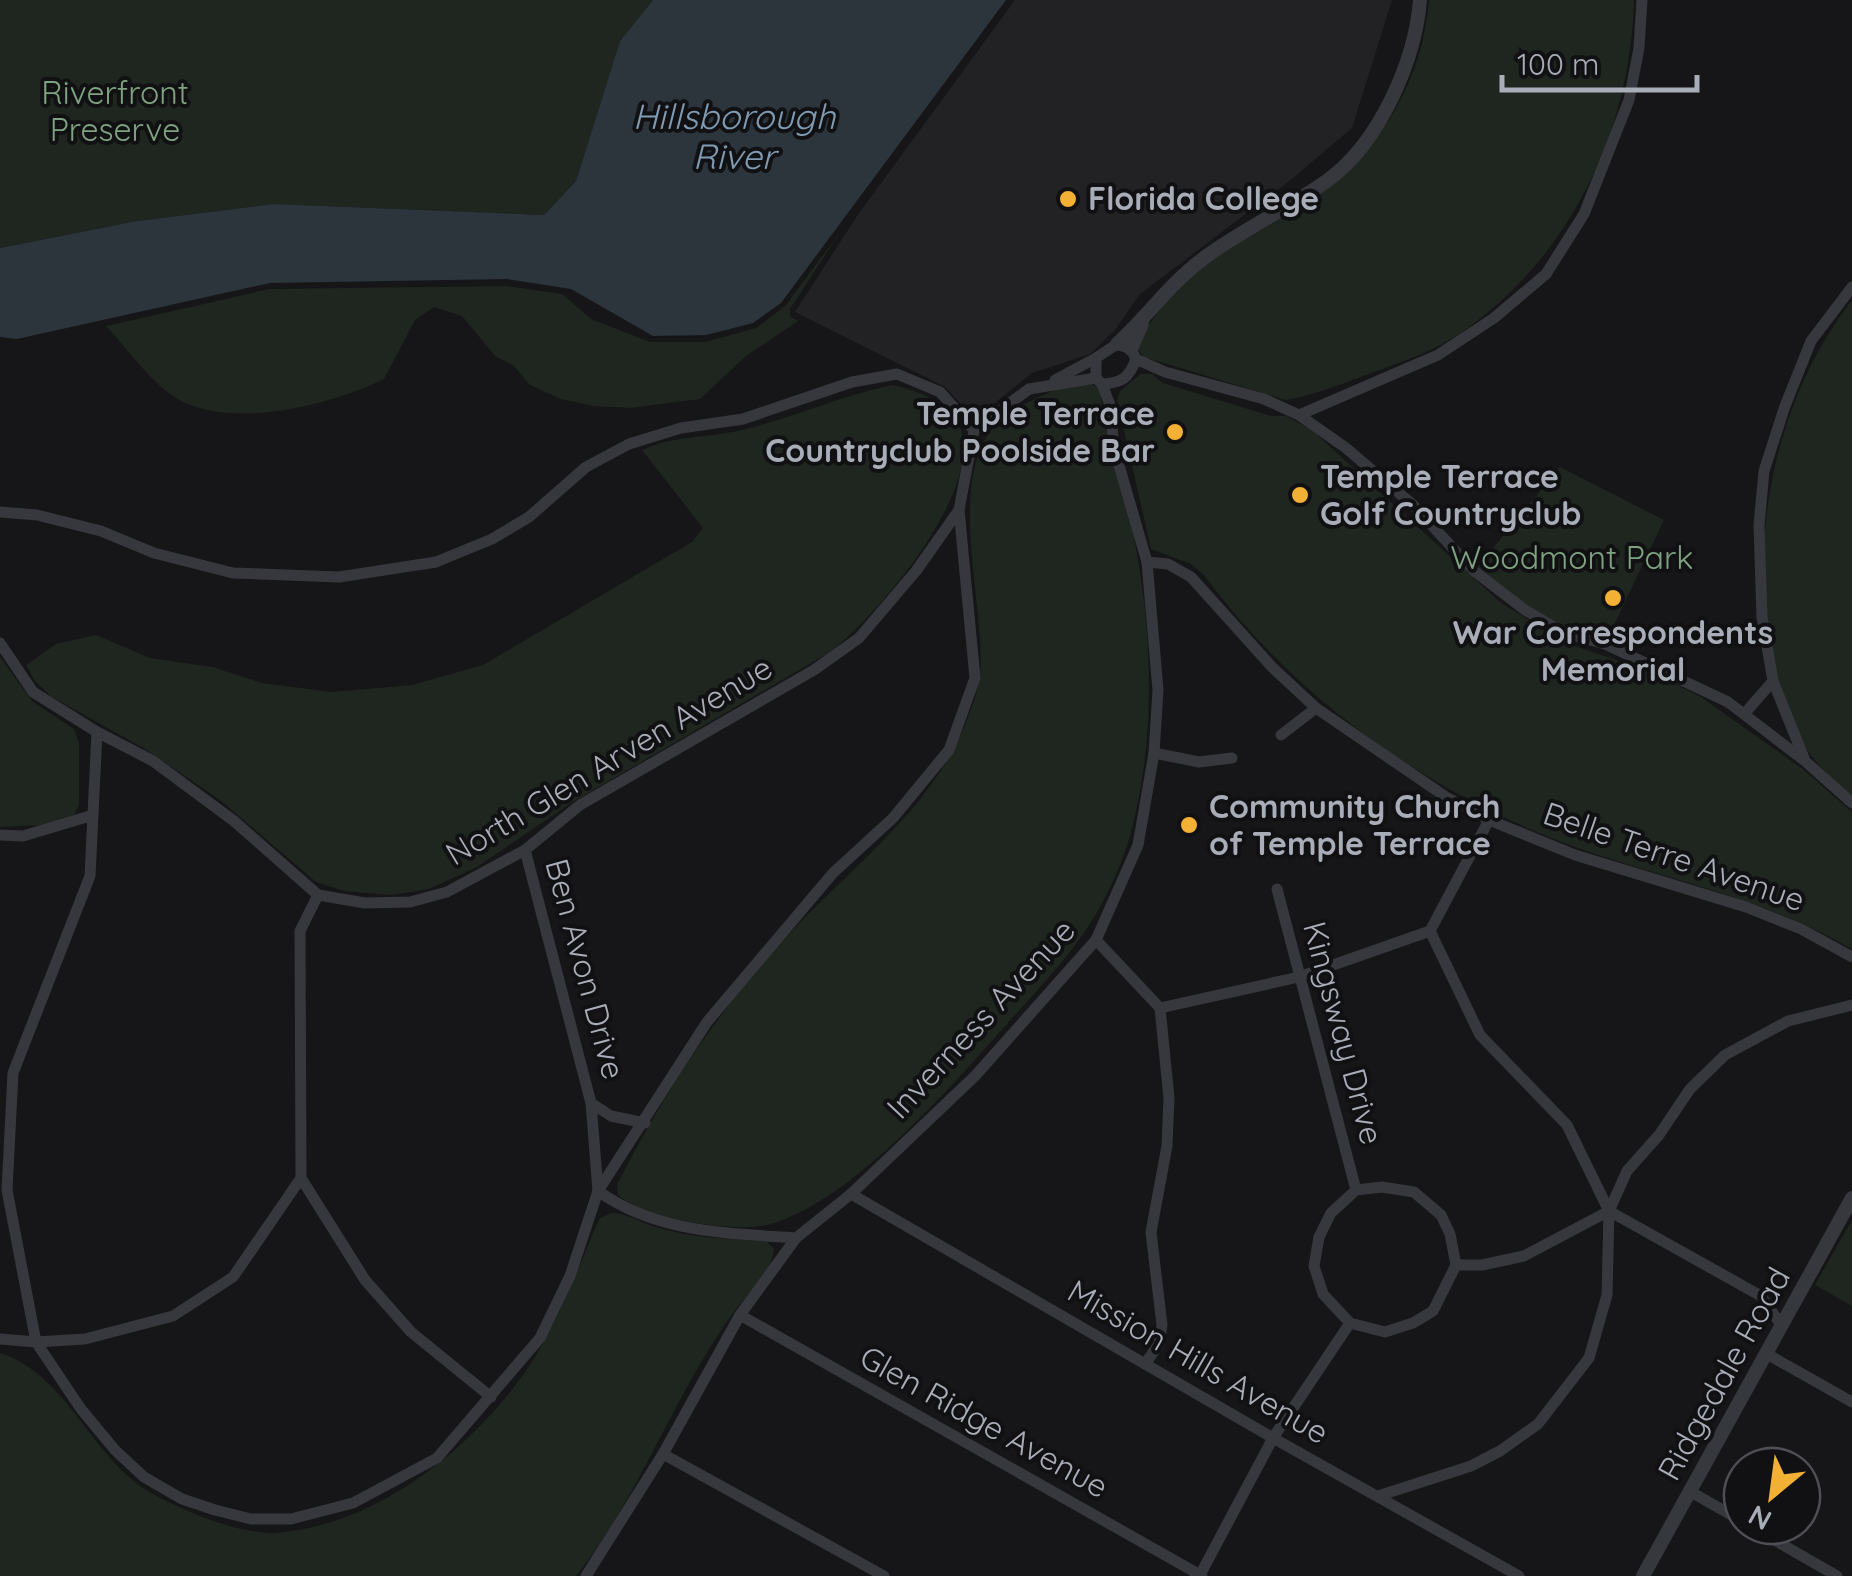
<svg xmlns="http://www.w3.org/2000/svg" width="1852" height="1576" viewBox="0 0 1852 1576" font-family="Quicksand,sans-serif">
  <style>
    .built { fill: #222225 }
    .green { fill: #1e261f }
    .water { fill: #2c353c }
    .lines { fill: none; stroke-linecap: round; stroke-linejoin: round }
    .minor { stroke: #37383d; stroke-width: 11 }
    .tertiary { stroke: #37383d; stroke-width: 14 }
    .poi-dot { fill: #f2b134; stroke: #111113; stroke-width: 4 }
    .labels { text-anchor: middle; stroke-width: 8; stroke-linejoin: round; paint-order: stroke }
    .park-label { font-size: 32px; fill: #7fa381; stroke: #111113 }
    .poi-label { font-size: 32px; font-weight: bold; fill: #a8adb8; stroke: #111113; text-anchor: start }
    .street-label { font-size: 32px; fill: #a8adb8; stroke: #111113 }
    .water-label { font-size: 35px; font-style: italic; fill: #7f9bb3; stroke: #111113 }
  </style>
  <rect width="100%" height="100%" fill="#161618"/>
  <polygon class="built" points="1015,0 1392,0 1352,128 1288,182 1140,294 1115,330 1090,354 1032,373 975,419 945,387 795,312 857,216"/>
  <g class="green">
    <polygon points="0,0 653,0 620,41 576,181 544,215 273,204 137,221 0,248"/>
    <path d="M1429,0H1634C1631,132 1568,262 1456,336C1430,353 1395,364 1366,375C1339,385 1314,395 1286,400L1144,357L1138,349V341C1151,322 1163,302 1180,286C1215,252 1260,232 1301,207C1374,162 1422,86 1429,0Z"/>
    <path d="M838,235L790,309V316L798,321L746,356L700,399L630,408L594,406L561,399L530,385L514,366L495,356L462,316L434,307L415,320L384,379C332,405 230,431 176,398C149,381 128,349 106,326L270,289L506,286L562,294L591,319L650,342H706L756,328L785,306Z"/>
    <path d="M1852,300V798C1830,778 1807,756 1795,728C1736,592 1762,416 1852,300Z"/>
    <path d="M1141,374H1152L1163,383L1271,416H1286L1313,431L1501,603L1568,644L1647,670L1701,697L1804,770L1852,812V949C1771,902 1683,883 1595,854C1441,802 1301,706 1204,575L1191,564L1151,549L1117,399L1120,391Z"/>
    <path d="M1085,381L1099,388C1102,400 1102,413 1105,425C1113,459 1124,493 1132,528C1153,627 1157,738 1130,836C1122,864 1108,894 1093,919C1069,958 1036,991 1006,1025C950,1088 853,1200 771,1224C735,1234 646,1219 618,1195L617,1185C662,1095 719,1009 788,935C846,873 932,807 964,727C970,712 978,692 980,676C987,605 941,472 1002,418C1011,410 1024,404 1035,399C1052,391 1066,384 1085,381Z"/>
    <path d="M893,385C918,391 952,403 961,430C981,494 878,615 830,652L571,803L477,867L429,889L391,895L344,891L316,882L220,800L145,749L52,697L35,681L26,665L56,644L96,635L150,658L212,667L262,683L332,692L412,685L483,665L692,542L703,528L642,450C675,435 707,438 742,430C794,418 841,395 893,385Z"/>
    <polygon points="1560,467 1664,520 1605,644 1562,632 1474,571"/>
    <polygon points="0,657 32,701 74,729 79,743 79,805 74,815 42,825 0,827"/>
    <path d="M611,1213C628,1213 641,1223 656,1227C691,1238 729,1239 766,1241L774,1249C772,1273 747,1294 733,1313C673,1396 640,1496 576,1576H0V1353C58,1371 85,1438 129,1477C145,1492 168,1502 188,1511C213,1522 241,1531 268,1533C277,1534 288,1531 298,1530C383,1516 462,1454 514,1387C553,1338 575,1276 599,1219Z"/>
    <polygon points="1852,1220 1852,1306 1815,1285"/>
  </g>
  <polygon class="water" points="653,0 1006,0 781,303 753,323 706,335 653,336 571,289 507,279 270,283 17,339 0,337 0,248 137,221 273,204 544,215 576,181 620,41"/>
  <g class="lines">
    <g class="minor">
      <polyline points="1136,359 1165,372 1264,399 1299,415 1346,448 1413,505 1474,571 1525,610 1562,632 1605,644 1728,702 1805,761 1852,803"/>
      <polyline points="1055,380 1096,358"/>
      <polyline points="1299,415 1438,355 1494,318 1546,274 1584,214 1629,100 1639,48 1642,0"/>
      <polyline points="0,512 37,515 101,531 154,553 233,573 339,577 436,562 492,539 529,517 586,467 629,444 681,428 743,419 852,382 897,374 940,392 974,430"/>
      <polyline points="1147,562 1168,564 1191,577 1272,667 1316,708 1446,797 1489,820 1575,855 1746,907 1801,929 1852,957"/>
      <polyline points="0,643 33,692 97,732 153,761 234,821 318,895 365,903 410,902 447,892 525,850 580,805 814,670 859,638 916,571 959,510 974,430 1029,389 1096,378"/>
      <polyline points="1745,713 1773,681"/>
      <polyline points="97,732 90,876 13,1073 7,1190 36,1342 85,1339 173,1316 233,1277 301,1178 300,931 318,895"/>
      <polyline points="1281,735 1316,708"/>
      <polyline points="1154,753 1199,762 1232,758"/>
      <polyline points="1804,758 1773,681 1762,617 1759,525 1764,471 1785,406 1811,341 1852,287"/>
      <polyline points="0,835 23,836 90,816"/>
      <path d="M525,850L591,1103L598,1191C657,1233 727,1233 796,1238"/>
      <polyline points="1277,889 1356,1190"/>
      <polyline points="1096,940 1160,1008 1299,977 1430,931"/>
      <polyline points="591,1103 611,1116 645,1123"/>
      <polyline points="301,1178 365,1280 411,1332 491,1397"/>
      <polygon points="1382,1187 1414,1192 1441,1215 1450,1234 1456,1265 1433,1311 1413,1323 1385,1332 1350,1323 1323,1294 1314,1266 1319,1237 1331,1213 1356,1190"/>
      <polyline points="851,1194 1273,1438 1519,1576"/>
      <polyline points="1609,1211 1761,1296 1781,1325"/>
      <polyline points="1456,1265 1482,1265 1524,1256 1609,1211 1627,1171 1659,1135 1690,1089 1725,1055 1788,1021 1852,1005"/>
      <polyline points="740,1315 1202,1576"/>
      <polyline points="0,1339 36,1342 81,1409 115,1450 144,1477 182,1499 215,1510 251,1519 291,1519 353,1503 437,1458 540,1338 570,1276 598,1191 707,1022 833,873 893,818 949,750 975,678 959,510"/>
      <polyline points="1767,1354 1852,1402"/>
      <polyline points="1145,1364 1159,1344 1162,1325 1151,1232 1167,1146 1169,1098 1160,1008"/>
      <polyline points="663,1454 884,1576"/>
      <polyline points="1691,1492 1742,1521"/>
      <polyline points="1378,1496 1471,1466 1500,1451 1538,1424 1589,1358 1607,1295 1609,1211 1567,1125 1480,1035 1430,931 1489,820"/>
      <polyline points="1750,1526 1837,1576"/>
      <path d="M586,1576L663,1454L740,1315L796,1238L851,1194L975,1076L1096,940L1138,845L1154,753L1158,690L1147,562L1114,448L1110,405L1102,384L1096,378V358L1117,344L1131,349L1136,359C1129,378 1122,383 1102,384"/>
      <polyline points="1195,1576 1200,1575 1273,1438 1350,1323"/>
    </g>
    <g class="tertiary">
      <path d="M1117,344C1147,317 1170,283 1204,258C1243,229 1288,209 1328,180C1379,143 1415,62 1420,0"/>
      <polyline points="1131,349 1142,324"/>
      <polyline points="1643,1576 1852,1198"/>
    </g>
  </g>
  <g class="poi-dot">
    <circle cx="1068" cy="199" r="10"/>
    <circle cx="1175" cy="432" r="10"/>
    <circle cx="1300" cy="495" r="10"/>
    <circle cx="1613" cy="598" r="10"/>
    <circle cx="1189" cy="825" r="10"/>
  </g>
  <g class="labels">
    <g class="park-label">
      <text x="115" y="104">Riverfront<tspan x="115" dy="37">Preserve</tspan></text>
      <text x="1572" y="569">Woodmont Park</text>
    </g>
    <g class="poi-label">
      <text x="1088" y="210">Florida College</text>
      <text x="1155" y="425" text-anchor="end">Temple Terrace<tspan x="1155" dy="37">Countryclub Poolside Bar</tspan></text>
      <text x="1320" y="488">Temple Terrace<tspan x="1320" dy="37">Golf Countryclub</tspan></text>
      <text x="1613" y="644" text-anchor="middle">War Correspondents<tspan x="1613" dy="37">Memorial</tspan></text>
      <text x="1209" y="818">Community Church<tspan x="1209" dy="37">of Temple Terrace</tspan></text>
    </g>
    <g class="street-label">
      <text transform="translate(609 761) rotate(-31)" y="11">North Glen Arven Avenue</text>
      <text transform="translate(1674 857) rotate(19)" y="11">Belle Terre Avenue</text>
      <text transform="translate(585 969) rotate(75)" y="11">Ben Avon Drive</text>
      <text transform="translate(981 1019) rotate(-47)" y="11">Inverness Avenue</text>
      <text transform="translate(1343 1033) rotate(75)" y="11">Kingsway Drive</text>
      <text transform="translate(1198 1362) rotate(30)" y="11">Mission Hills Avenue</text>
      <text transform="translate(1724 1374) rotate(-61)" y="11">Ridgedale Road</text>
      <text transform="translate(984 1422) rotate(29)" y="11">Glen Ridge Avenue</text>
    </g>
    <g class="water-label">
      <text x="734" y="129">Hillsborough<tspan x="734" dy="40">River</tspan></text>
    </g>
  </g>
  <g transform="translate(1772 1496) rotate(209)"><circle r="48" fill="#111113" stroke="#4d4f55" stroke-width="2.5"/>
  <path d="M0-8L18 38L0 25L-18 38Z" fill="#f2b134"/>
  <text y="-15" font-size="28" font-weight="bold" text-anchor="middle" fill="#a8adb8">N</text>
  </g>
  <path d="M1502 75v15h195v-15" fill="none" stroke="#a8adb8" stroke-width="5"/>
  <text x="1517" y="75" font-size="30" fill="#a8adb8" stroke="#111113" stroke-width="8" paint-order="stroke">100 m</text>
</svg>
